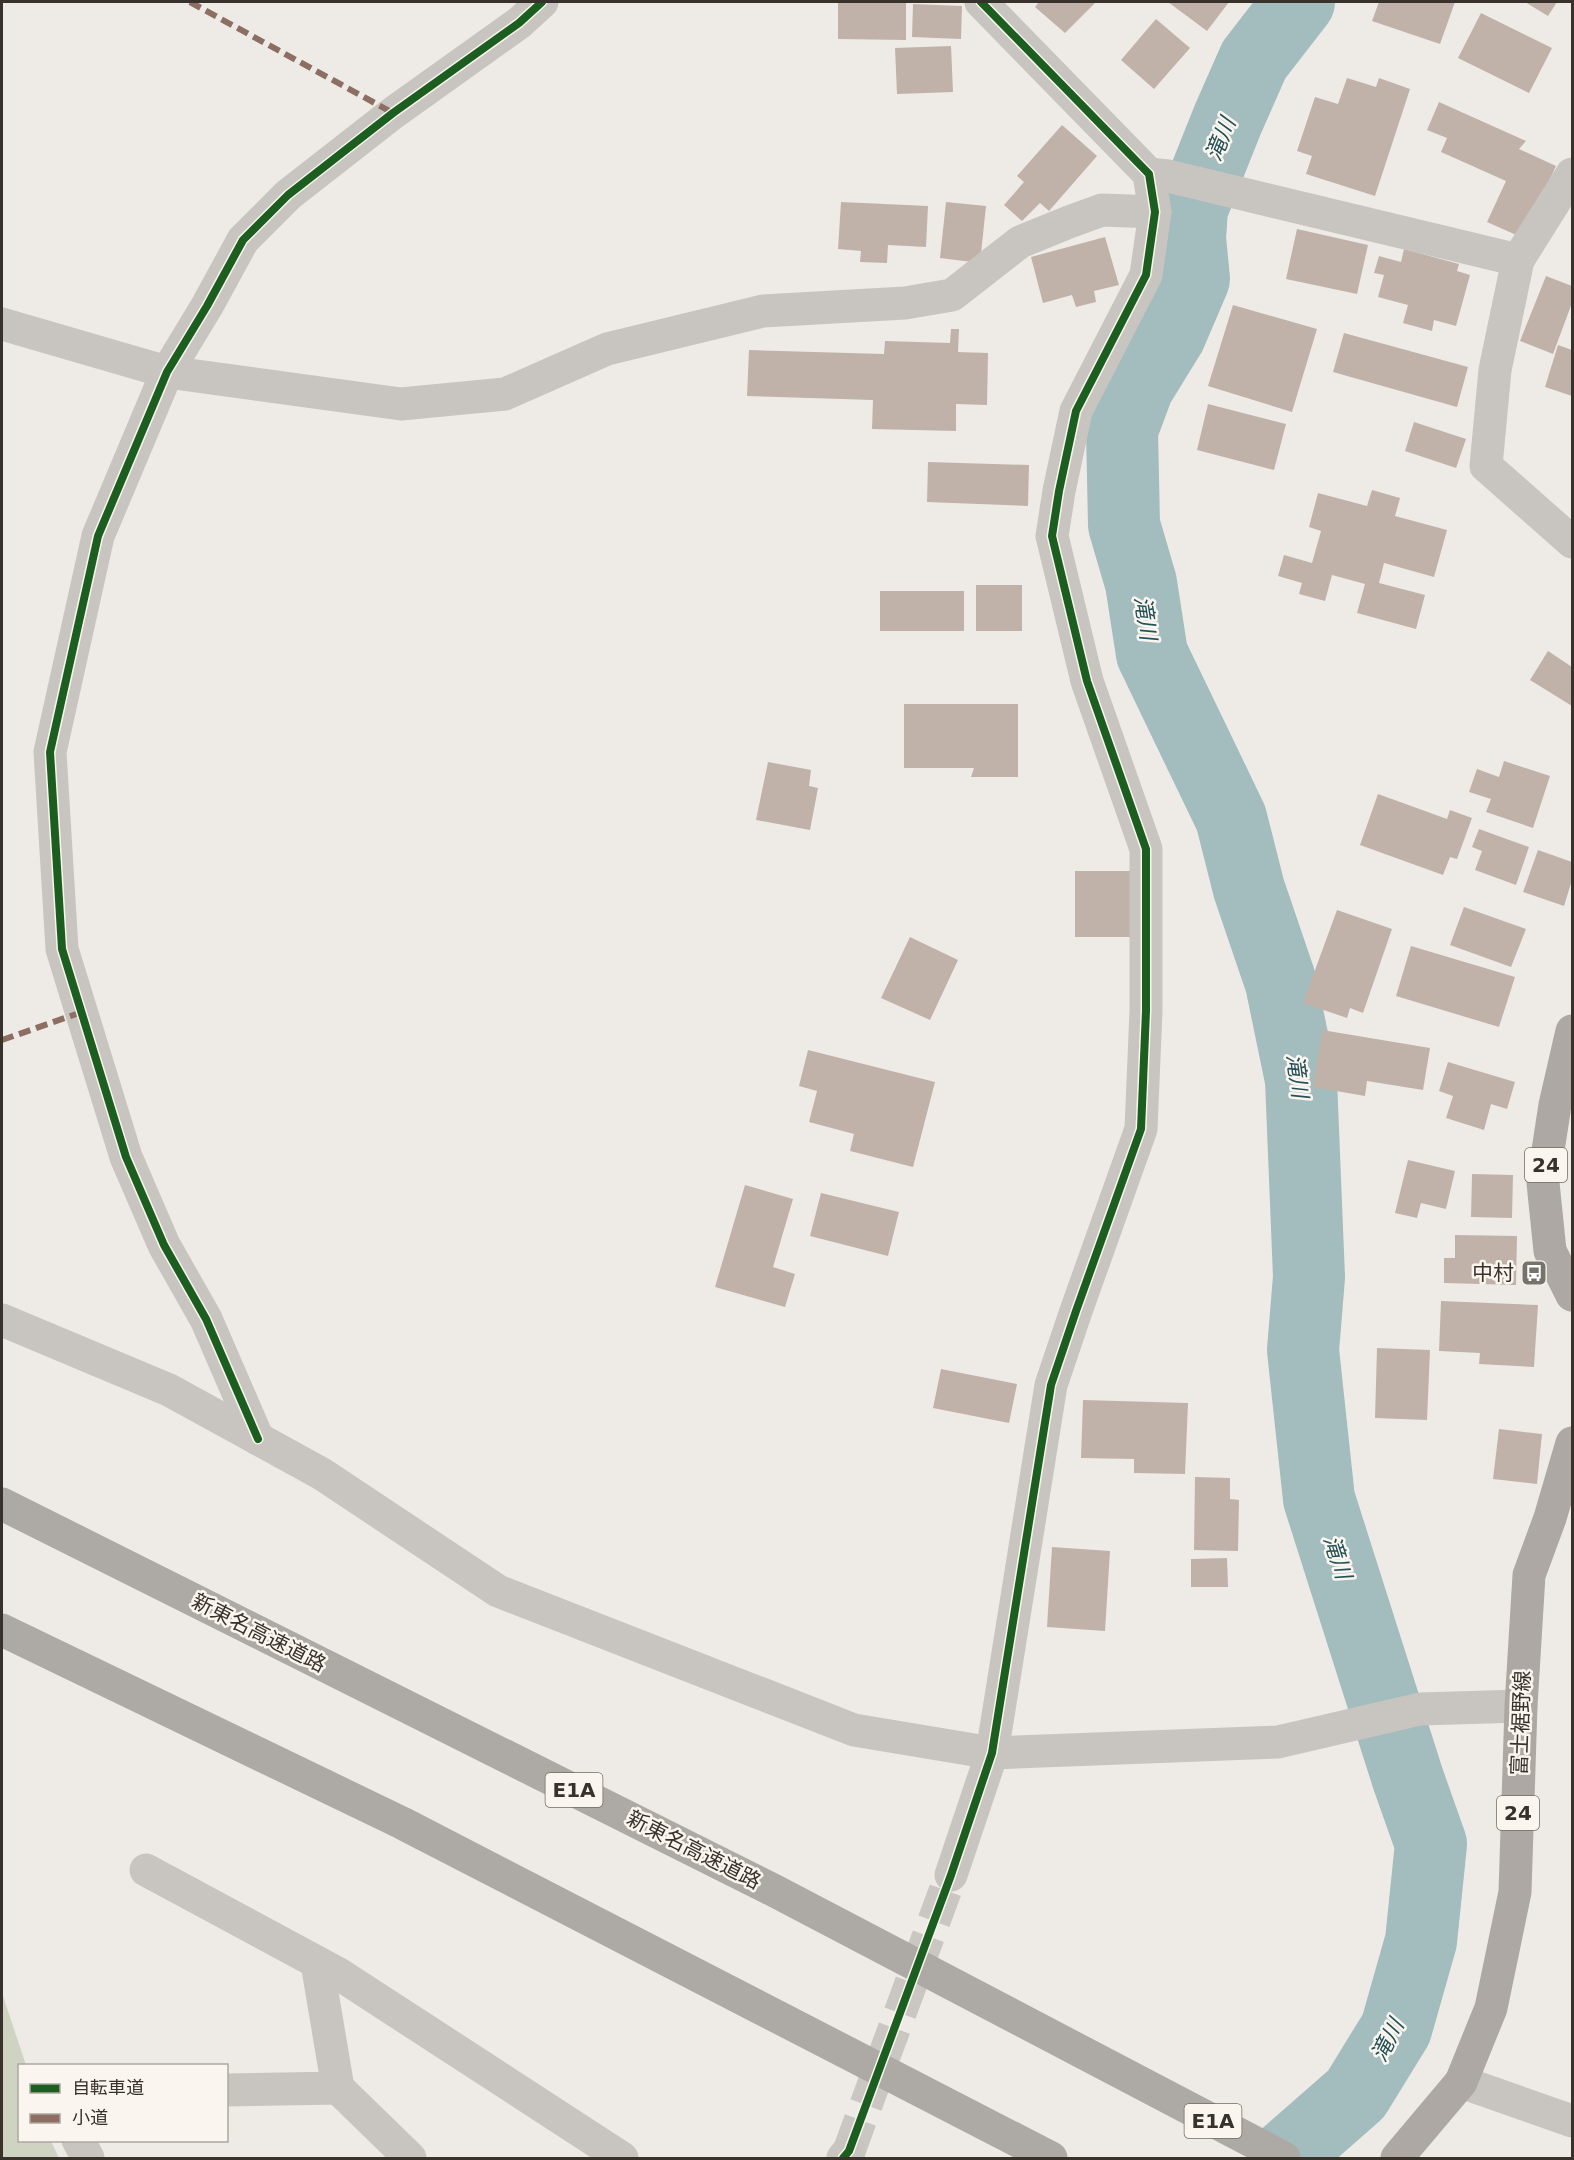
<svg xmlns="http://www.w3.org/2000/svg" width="1574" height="2160" viewBox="0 0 1574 2160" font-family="'DejaVu Sans','Noto Sans JP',sans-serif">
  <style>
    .green { fill: #ced4c1 }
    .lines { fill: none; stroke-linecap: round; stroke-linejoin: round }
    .river { stroke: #a3bcbe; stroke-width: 72 }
    .building { fill: #c1b2a9 }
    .minor-tunnel { stroke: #cac6c1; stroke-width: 33; stroke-dasharray: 33 16; stroke-linecap: butt }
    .minor { stroke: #c8c4bf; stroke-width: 33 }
    .major { stroke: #ada8a4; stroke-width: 33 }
    .highway { stroke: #adaaa5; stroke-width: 33 }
    .quiet { stroke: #8d6e63; stroke-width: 6; stroke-dasharray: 12 6; stroke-linecap: butt }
    .cycleway-casing { stroke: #faf6ef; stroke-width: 11 }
    .cycleway { stroke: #1b5e20; stroke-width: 8 }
    .labels { text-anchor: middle; stroke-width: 5; stroke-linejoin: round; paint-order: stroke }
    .shield { fill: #faf6ef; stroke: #736c66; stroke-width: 1.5 }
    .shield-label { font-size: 20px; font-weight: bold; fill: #39312c }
    .poi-label { font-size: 21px; fill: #39312c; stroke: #faf6ef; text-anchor: end }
    .street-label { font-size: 21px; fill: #39312c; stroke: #faf6ef }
    .water-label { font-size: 22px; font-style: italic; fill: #245058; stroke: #faf6ef }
  </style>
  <rect width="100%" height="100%" fill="#eeebe6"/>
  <polygon class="green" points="2,1993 26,2065 20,2066 20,2140 51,2141 59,2158 2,2158"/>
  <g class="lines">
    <polyline class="river" points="1283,2158 1356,2094 1396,2029 1421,1941 1431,1844 1408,1779 1319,1499 1303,1350 1309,1277 1301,1080 1281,983 1249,889 1231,818 1152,654 1141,583 1124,525 1122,430 1138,387 1170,335 1194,279 1190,238 1192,209 1228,119 1254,60 1299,2"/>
  </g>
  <g class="building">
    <polygon points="838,2 906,2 906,40 838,39"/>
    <polygon points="1039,2 1096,2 1065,33 1035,7"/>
    <polygon points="1168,2 1229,2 1207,31"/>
    <polygon points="1379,2 1455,2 1440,44 1372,21"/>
    <polygon points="1525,2 1557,2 1548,16"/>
    <polygon points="913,4 962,6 961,39 912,37"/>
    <polygon points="1481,13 1552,48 1529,93 1458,58"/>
    <polygon points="1156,19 1190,48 1154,89 1121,60"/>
    <polygon points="951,46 953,92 897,94 895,48"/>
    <polygon points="1347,78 1376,87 1379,78 1410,89 1375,196 1306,174 1312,156 1297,151 1315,97 1338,104"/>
    <polygon points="1439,102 1526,141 1519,149 1556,166 1523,238 1487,222 1506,181 1441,152 1447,138 1427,130"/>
    <polygon points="1062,125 1097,156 1049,211 1040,203 1022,221 1004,205 1024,182 1017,176"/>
    <polygon points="841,202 928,206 926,247 888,245 887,263 860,262 861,251 838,249"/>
    <polygon points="946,202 986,206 980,263 940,258"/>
    <polygon points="1297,229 1368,245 1357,294 1286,279"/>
    <polygon points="1105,237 1119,285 1094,291 1096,302 1076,307 1072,295 1043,303 1031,257"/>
    <polygon points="1404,249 1459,264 1457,271 1470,275 1456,326 1434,320 1432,331 1403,323 1408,305 1378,297 1384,275 1374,273 1379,256 1401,262"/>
    <polygon points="1546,276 1572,286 1572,303 1553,354 1520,341"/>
    <polygon points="1233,305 1317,329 1292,412 1208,386"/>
    <polygon points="951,329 959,329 958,352 988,353 987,405 956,404 956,431 872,429 873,400 747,396 749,350 884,354 885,341 950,343"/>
    <polygon points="1344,333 1468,367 1457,407 1333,372"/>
    <polygon points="1558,345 1572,350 1572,396 1545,387"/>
    <polygon points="1208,404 1286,424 1274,470 1197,450"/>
    <polygon points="1414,422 1466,439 1456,468 1405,451"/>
    <polygon points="928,462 1029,465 1028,506 927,502"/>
    <polygon points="1372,490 1400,498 1395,516 1447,530 1434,577 1384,563 1379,583 1425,595 1416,629 1357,613 1365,584 1332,575 1325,601 1299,594 1302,583 1278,576 1284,555 1312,563 1321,531 1309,527 1318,493 1367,506"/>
    <rect x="976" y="585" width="46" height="46"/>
    <rect x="880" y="591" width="84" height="40"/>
    <polygon points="1548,651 1572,667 1572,706 1530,680"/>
    <polygon points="904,704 1018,704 1018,777 971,777 974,768 904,768"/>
    <polygon points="1504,761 1550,776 1533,828 1486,812 1491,799 1469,792 1477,769 1499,777"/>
    <polygon points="768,762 811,770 809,786 818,788 810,830 756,820"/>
    <polygon points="1378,794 1447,819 1450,810 1472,818 1457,859 1450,857 1443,875 1360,845"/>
    <polygon points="1479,829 1529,847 1516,885 1475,870 1482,851 1472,847"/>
    <polygon points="1538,850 1572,862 1572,880 1564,906 1523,892"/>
    <polygon points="1075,871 1132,871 1131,937 1075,937"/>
    <polygon points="1464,907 1526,929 1511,967 1450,945"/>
    <polygon points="1337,910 1392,929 1363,1013 1350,1008 1347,1018 1303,1003"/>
    <polygon points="910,937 958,960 930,1020 881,998"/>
    <polygon points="1411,946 1515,977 1499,1027 1396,996"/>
    <polygon points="1322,1030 1430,1048 1423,1090 1367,1081 1365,1096 1313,1087"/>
    <polygon points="808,1050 935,1082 913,1167 850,1151 854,1134 809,1122 817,1091 799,1086"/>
    <polygon points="1448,1062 1515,1082 1507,1109 1491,1104 1484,1130 1446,1118 1453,1096 1439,1091"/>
    <polygon points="1408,1160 1455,1171 1446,1209 1421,1203 1417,1218 1395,1213"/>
    <polygon points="1472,1174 1513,1175 1512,1218 1471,1217"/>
    <polygon points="745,1185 793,1199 773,1267 795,1274 785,1307 715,1287"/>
    <polygon points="821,1193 899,1212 888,1256 810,1236"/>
    <polygon points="1455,1235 1517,1236 1516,1285 1444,1283 1444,1258 1455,1258"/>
    <polygon points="1441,1301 1538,1305 1534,1367 1479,1364 1480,1353 1439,1351"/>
    <polygon points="1377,1348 1430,1350 1427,1420 1375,1418"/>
    <polygon points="941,1369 1017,1384 1009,1423 933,1408"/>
    <polygon points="1083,1400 1188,1403 1185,1474 1134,1473 1134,1459 1081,1458"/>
    <polygon points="1499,1429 1542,1434 1537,1484 1493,1479"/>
    <polygon points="1195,1477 1230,1478 1230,1499 1239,1500 1238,1551 1194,1550"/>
    <polygon points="1052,1547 1110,1551 1105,1631 1047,1627"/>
    <polygon points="1227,1558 1228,1587 1191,1587 1191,1559"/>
  </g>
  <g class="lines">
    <polyline class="minor-tunnel" points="849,2151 951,1875"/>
    <g class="minor">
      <polyline points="1149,174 1168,176 1518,260"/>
      <polyline points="1572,174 1518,260 1495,370 1486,466 1572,542"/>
      <polyline points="2,324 167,372 401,404 505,394 607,349 763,311 905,303 952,295 1020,242 1069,222 1102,210 1155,212"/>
      <polyline points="2,1320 169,1390 322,1474 498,1591 854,1730 992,1753 1278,1742 1420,1709 1521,1706"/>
      <polyline points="258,1439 206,1319 164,1245 126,1157 62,949 50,752 98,536 167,372 207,306 243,240 288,195 393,113 519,23 542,2"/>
      <polyline points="146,1870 339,1974 622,2158"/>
      <polyline points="951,1875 992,1753 1051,1385 1076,1311 1141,1129 1146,1011 1146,849 1087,681 1052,536 1059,491 1076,411 1146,275 1155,212 1149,174 981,2"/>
      <polyline points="1461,2082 1572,2121"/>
      <polyline points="338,2088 410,2158"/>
      <polyline points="226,2090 338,2088 317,1963"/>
      <polyline points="78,2140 88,2158"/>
      <polyline points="843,2158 849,2151"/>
    </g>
    <g class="major">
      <polyline points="1572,1031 1555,1105 1543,1183 1550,1251 1572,1295"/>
      <polyline points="1397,2158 1461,2082 1491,2008 1515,1892 1521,1706 1529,1575 1550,1518 1572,1443"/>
    </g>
    <g class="highway">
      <polyline points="2,1504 775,1891 1284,2158"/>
      <polyline points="2,1630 402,1823 1051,2158"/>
    </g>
    <g class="quiet">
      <polyline points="190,2 393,113"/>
      <polyline points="2,1040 82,1012"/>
    </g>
    <g class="cycleway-casing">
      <g id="cycleway">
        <polyline points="258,1439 206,1319 164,1245 126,1157 62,949 50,752 98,536 167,372 207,306 243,240 288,195 393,113 519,23 542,2"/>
        <polyline points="843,2158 849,2151 951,1875 992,1753 1051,1385 1076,1311 1141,1129 1146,1011 1146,849 1087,681 1052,536 1059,491 1076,411 1146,275 1155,212 1149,174 981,2"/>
      </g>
    </g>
    <use href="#cycleway" class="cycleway"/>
  </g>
  <defs>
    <g id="bus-square" transform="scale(1.35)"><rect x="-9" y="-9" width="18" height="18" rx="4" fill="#78726d" stroke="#faf6ef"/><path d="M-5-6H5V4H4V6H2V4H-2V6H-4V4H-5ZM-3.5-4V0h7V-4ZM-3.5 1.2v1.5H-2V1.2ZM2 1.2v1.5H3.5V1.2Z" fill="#fff"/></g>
  </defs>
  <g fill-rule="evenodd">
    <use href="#bus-square" x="1534" y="1273"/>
  </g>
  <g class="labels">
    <g class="shield">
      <rect x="1525" y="1148" width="42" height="34" rx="4.5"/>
      <rect x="545.5" y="1773" width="57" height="34" rx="4.5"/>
      <rect x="1497" y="1796" width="42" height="34" rx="4.5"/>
      <rect x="1184.5" y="2104" width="57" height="34" rx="4.5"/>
    </g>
    <g class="shield-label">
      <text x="1546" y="1172">24</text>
      <text x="574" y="1797">E1A</text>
      <text x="1518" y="1820">24</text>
      <text x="1213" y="2128">E1A</text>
    </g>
    <g class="poi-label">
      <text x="1514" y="1280">中村</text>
    </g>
    <g class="street-label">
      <text transform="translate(259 1633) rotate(27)" y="7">新東名高速道路</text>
      <text transform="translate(1521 1723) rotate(-88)" y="7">富士裾野線</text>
      <text transform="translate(694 1850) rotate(27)" y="7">新東名高速道路</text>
    </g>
    <g class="water-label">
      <text transform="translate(1220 139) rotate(-68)" y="8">滝川</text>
      <text transform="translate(1146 618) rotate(81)" y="8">滝川</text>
      <text transform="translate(1298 1076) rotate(82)" y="8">滝川</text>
      <text transform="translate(1338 1557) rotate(72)" y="8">滝川</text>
      <text transform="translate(1387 2040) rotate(-63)" y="8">滝川</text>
    </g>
  </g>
  <rect width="1574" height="2160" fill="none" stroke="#39312c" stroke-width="6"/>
  <rect x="18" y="2064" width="210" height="78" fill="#faf6ef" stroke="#ada7a1" stroke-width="1.5"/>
  <rect x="30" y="2084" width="30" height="9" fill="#1b5e20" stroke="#ada7a1" stroke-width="1.5"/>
  <text x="72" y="2094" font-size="18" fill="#39312c">自転車道</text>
  <rect x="30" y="2114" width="30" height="9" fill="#8d6e63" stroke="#ada7a1" stroke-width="1.5"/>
  <text x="72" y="2124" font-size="18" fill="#39312c">小道</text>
</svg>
